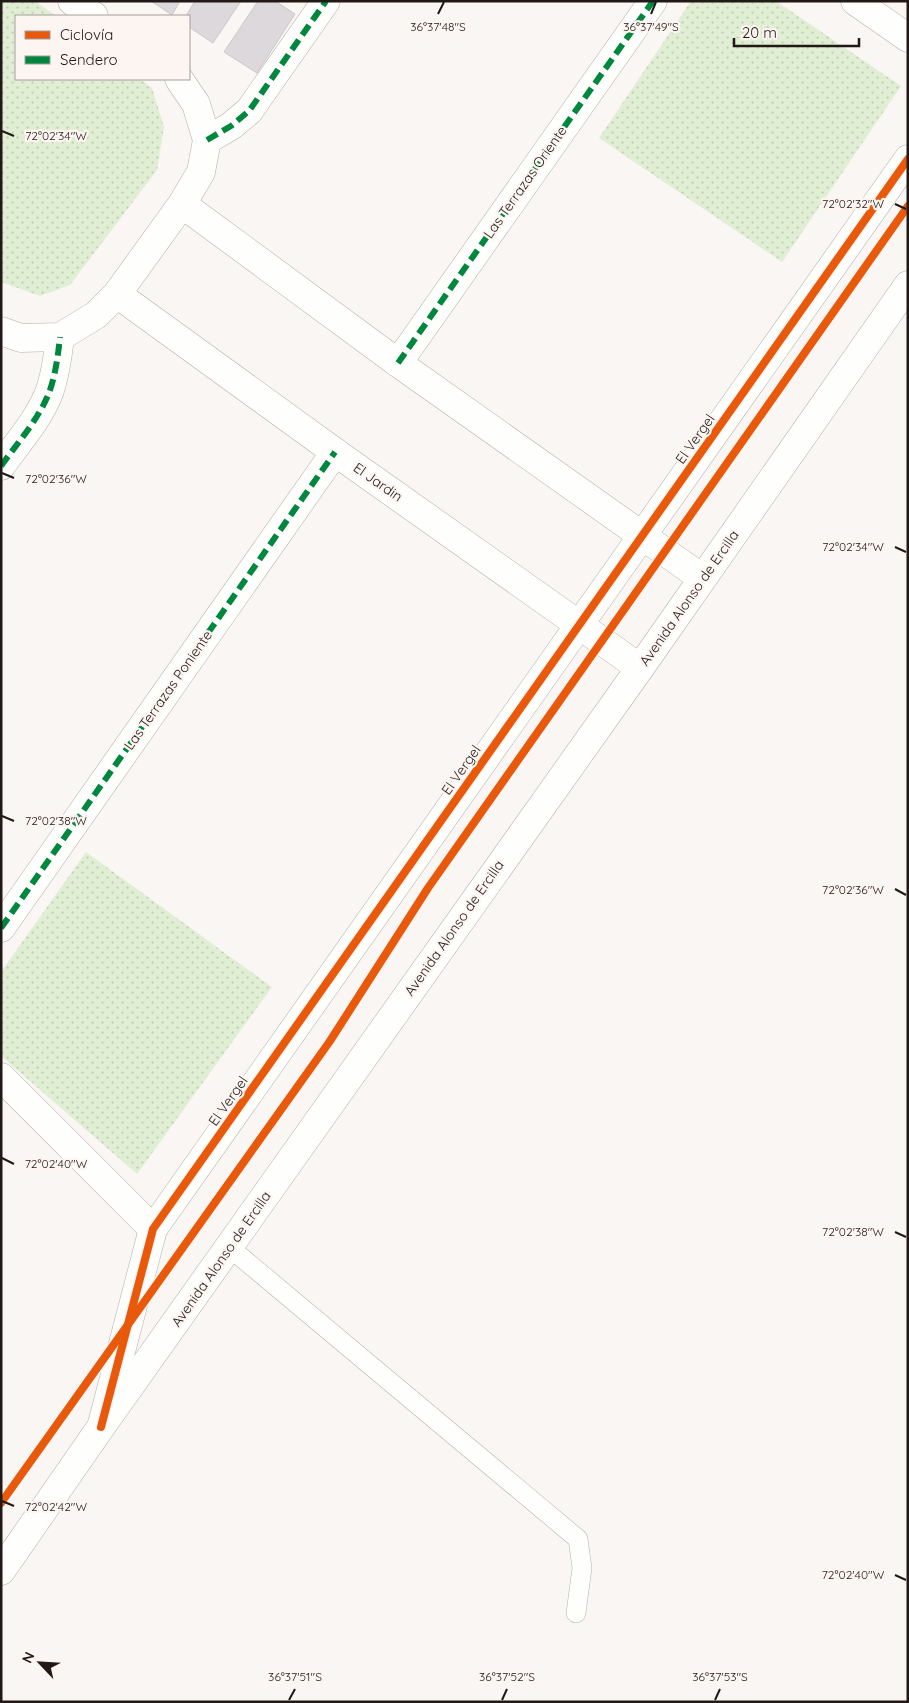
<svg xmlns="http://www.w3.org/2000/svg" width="909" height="1703" viewBox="0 0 909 1703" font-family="Quicksand,sans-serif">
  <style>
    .park { fill: url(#park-dots) }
    .building { fill: #dcd8db; stroke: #ccc8ca }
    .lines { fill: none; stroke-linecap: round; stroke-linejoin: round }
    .lane-casing { stroke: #b4aeab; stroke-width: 20 }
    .street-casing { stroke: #b4aeab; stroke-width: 29 }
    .secondary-casing { stroke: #b4aeab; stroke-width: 29 }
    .lane { stroke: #fefefd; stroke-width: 19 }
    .street { stroke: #fefefd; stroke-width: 28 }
    .secondary { stroke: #fefefd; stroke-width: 28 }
    .quiet { stroke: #00873e; stroke-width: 6; stroke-dasharray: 12 6; stroke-linecap: butt }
    .cycleway-casing { stroke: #fdf5f1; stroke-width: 11 }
    .cycleway { stroke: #e8590c; stroke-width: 8 }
    .ticks { fill: none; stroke: #201916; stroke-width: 2 }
    .labels { text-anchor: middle; stroke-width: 4.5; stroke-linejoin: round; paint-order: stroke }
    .street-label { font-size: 14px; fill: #201916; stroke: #fdf5f1 }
    .ticks-label { font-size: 12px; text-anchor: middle; fill: #201916; stroke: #fdf5f1; stroke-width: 4.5; stroke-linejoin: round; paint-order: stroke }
  </style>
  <defs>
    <pattern id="park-dots" width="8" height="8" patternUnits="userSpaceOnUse" patternTransform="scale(1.25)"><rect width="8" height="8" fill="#e0efd3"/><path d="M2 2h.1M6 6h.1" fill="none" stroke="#c0ccb4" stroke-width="1.8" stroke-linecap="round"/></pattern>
  </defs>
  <rect width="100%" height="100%" fill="#faf6f4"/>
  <g class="park">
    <polygon points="3,1 35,1 56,16 16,16 16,79 140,79 152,88 164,127 157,170 70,285 40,296 1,282 1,4"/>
    <polygon points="691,1 776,1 901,86 782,262 599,138"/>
    <polygon points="86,852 272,987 137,1174 1,1056 1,972"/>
  </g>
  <g class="building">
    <polygon points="151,1 180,1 172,15"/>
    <polygon points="195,1 241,1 213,43 189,27 189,16 186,16"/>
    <polygon points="258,1 275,1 295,14 257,73 224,52"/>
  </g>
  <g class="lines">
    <g class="lane-casing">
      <polyline id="lane" points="229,1247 578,1539 582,1568 576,1613"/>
    </g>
    <g class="street-casing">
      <g id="street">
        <polyline points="72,1 94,16"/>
        <polyline points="855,1 908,38"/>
        <polyline points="207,140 231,126 249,111 326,1"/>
        <polyline points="182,204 398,363 702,578"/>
        <polyline points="117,294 335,452 640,668"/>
        <polyline points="1,331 21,338 60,337 96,315 117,294 182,204 201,172 207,140 196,104 179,79"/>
        <polyline points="398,363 653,1"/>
        <path d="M1,466C18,442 40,418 50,390C56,372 58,355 60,337"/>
        <polyline points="1,928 335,452"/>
        <polyline points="1,1077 153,1229"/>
        <polyline points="102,1424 153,1229 908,159"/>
      </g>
    </g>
    <g class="secondary-casing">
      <polyline id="secondary" points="1,1571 101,1427 640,668 908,285"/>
    </g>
    <use href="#lane" class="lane"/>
    <use href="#street" class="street"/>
    <use href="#secondary" class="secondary"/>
    <g class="quiet">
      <polyline points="207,140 231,126 249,111 326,1"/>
      <polyline points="398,363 653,1"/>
      <path d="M1,466C18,442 40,418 50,390C56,372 58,355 60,337"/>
      <polyline points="1,928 335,452"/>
    </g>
    <g class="cycleway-casing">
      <g id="cycleway">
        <polyline points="101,1427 153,1229 908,159"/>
        <polyline points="1,1503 330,1041 428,888 908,206"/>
      </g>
    </g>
    <use href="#cycleway" class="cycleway"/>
  </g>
  <path class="ticks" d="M438,14L444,2M651,14L656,2M2,131L14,136M895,204L906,209M2,473L14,478M895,547L906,552M2,816L14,821M895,889L906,895M2,1158L14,1164M895,1232L906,1237M2,1501L14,1506M895,1575L906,1580M289,1700L295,1689M502,1700L507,1689M715,1700L720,1689"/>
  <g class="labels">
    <g class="street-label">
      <text transform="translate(525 182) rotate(-55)" y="5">Las Terrazas Oriente</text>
      <text transform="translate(695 439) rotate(-55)" y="5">El Vergel</text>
      <text transform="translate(378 482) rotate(35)" y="5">El Jardin</text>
      <text transform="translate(689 598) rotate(-55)" y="5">Avenida Alonso de Ercilla</text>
      <text transform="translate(168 690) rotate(-55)" y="5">Las Terrazas Poniente</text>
      <text transform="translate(461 770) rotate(-55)" y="5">El Vergel</text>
      <text transform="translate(454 928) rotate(-55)" y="5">Avenida Alonso de Ercilla</text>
      <text transform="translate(228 1101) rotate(-55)" y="5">El Vergel</text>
      <text transform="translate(221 1259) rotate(-55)" y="5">Avenida Alonso de Ercilla</text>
    </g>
  </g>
  <g class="ticks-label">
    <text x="438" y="31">36°37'48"S</text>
    <text x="651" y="31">36°37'49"S</text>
    <text x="56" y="140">72°02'34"W</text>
    <text x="853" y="208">72°02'32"W</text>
    <text x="56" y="483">72°02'36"W</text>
    <text x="853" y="551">72°02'34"W</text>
    <text x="56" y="825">72°02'38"W</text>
    <text x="853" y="894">72°02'36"W</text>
    <text x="56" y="1168">72°02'40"W</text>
    <text x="853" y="1236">72°02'38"W</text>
    <text x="56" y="1511">72°02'42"W</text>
    <text x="853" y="1579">72°02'40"W</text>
    <text x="295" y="1681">36°37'51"S</text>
    <text x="507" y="1681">36°37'52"S</text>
    <text x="720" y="1681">36°37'53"S</text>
  </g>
  <rect width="909" height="1703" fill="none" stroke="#201916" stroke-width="5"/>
  <rect x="15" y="15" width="175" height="65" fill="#fdf5f1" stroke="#a59d99"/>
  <rect x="25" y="31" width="25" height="8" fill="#e8590c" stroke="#a59d99"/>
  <text x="60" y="40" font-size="15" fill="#201916">Ciclovía</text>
  <rect x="25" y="56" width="25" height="8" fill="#00873e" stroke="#a59d99"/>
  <text x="60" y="65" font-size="15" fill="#201916">Sendero</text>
  <g transform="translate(40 1663) rotate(295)" stroke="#fdf5f1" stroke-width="4" paint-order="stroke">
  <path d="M0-4L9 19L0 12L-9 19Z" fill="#201916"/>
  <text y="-8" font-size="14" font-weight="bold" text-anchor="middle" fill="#201916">N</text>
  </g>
  <path d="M734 38v8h125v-8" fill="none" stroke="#201916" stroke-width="2.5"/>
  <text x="742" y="38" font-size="15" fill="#201916" stroke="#fdf5f1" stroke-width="4" paint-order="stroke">20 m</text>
</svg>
